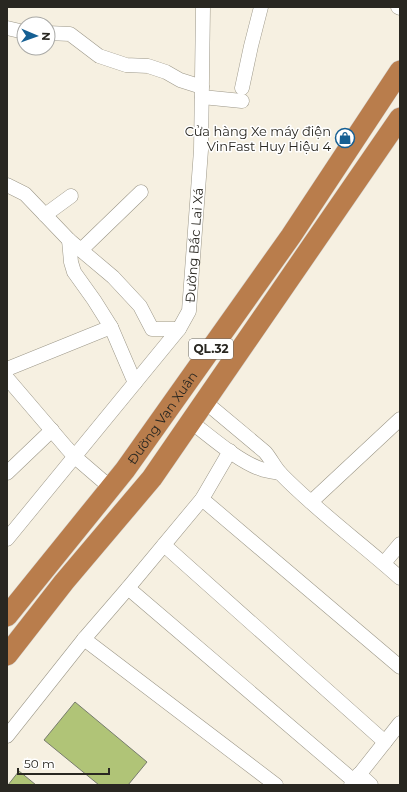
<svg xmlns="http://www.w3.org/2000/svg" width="407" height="792" viewBox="0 0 407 792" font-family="Montserrat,sans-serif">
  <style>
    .building { fill: #b0c477; stroke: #787c6e }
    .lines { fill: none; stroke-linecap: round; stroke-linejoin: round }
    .minor-casing { stroke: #9c9788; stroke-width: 15 }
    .highway-casing { stroke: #d4d4d3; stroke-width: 22 }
    .minor { stroke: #fff; stroke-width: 14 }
    .highway { stroke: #b97d4c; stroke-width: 21 }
    .labels { text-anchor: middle; stroke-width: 3; stroke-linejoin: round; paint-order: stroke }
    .shield { fill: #fff; stroke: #696864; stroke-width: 1 }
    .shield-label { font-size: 12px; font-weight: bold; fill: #292721 }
    .poi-label { font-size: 13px; fill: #292721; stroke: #fff; text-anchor: end }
    .street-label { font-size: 13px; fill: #292721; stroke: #fff }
  </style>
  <rect width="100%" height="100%" fill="#f6f0e1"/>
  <g class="building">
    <polygon points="75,702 147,762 128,785 99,785 44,740"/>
    <polygon points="19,771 36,785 8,785"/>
  </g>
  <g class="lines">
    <g class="minor-casing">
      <g id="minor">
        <polyline points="398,7 400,8"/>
        <polyline points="7,28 24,32"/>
        <polyline points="48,33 70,34 99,56 126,65 148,66 166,72 180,80 202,87"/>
        <polyline points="242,88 251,46 261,7"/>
        <polyline points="202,97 242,101"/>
        <polyline points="7,185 25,194 69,240 113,277 140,306 152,329 179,329"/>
        <polyline points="45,215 71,196"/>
        <polyline points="69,240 71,262 74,272 94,300 111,327"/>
        <polyline points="81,250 141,192"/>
        <polyline points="7,369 111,327 135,383"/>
        <polyline points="7,378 66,447 75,457 111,488"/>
        <path d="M204,401L265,452C271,459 275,468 281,474C318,512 361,543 400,578"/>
        <path d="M190,421C211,437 240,463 264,470C269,471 275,472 280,473"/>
        <polyline points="7,473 52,430"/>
        <polyline points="202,499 400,667"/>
        <polyline points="311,502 400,419"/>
        <path id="s1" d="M7,539L179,329L189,311L201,150L203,7"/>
        <polyline points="164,545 385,742"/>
        <polyline points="384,563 400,544"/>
        <polyline points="128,588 354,781"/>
        <polyline points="84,639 276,785"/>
        <polyline points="7,736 84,639 128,588 202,499 230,451"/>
        <polyline points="359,774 371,785"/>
        <polyline points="351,785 400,723"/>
      </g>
    </g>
    <g class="highway-casing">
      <g id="highway">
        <path id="s2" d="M7,616L125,470L291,236L400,71"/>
        <polyline points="7,655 64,582 152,478 400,118"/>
      </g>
    </g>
    <use href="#minor" class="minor"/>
    <use href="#highway" class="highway"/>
  </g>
  <defs>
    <g id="shop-ring" transform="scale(1)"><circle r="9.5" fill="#fff" stroke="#155f93" stroke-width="1.5"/><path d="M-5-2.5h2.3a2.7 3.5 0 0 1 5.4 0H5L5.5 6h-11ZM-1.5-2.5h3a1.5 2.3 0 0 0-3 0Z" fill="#155f93"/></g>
  </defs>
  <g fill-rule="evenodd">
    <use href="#shop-ring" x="345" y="138"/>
  </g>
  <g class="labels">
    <rect class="shield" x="189" y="339" width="44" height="20" rx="3"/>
    <g class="shield-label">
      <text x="211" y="353">QL.32</text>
    </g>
    <g class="poi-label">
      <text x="331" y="136">Cửa hàng Xe máy điện<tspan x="331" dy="15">VinFast Huy Hiệu 4</tspan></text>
    </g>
    <g class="street-label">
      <text dy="5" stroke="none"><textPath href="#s1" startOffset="358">Đường Bắc Lai Xá</textPath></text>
      <text dy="5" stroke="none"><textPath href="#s2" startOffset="252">Đường Vạn Xuân</textPath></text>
    </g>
  </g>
  <rect width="407" height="792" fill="none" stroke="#292721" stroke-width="16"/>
  <g transform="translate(36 36) rotate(92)"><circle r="19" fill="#ffffff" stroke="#a9a9a6"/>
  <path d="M0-3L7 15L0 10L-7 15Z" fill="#155f93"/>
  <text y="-6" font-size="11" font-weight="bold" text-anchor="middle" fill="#292721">N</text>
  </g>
  <path d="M18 768v6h91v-6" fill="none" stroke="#292721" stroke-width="2"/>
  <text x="24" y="768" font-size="12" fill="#292721" stroke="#ffffff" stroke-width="3" paint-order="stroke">50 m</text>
</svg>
